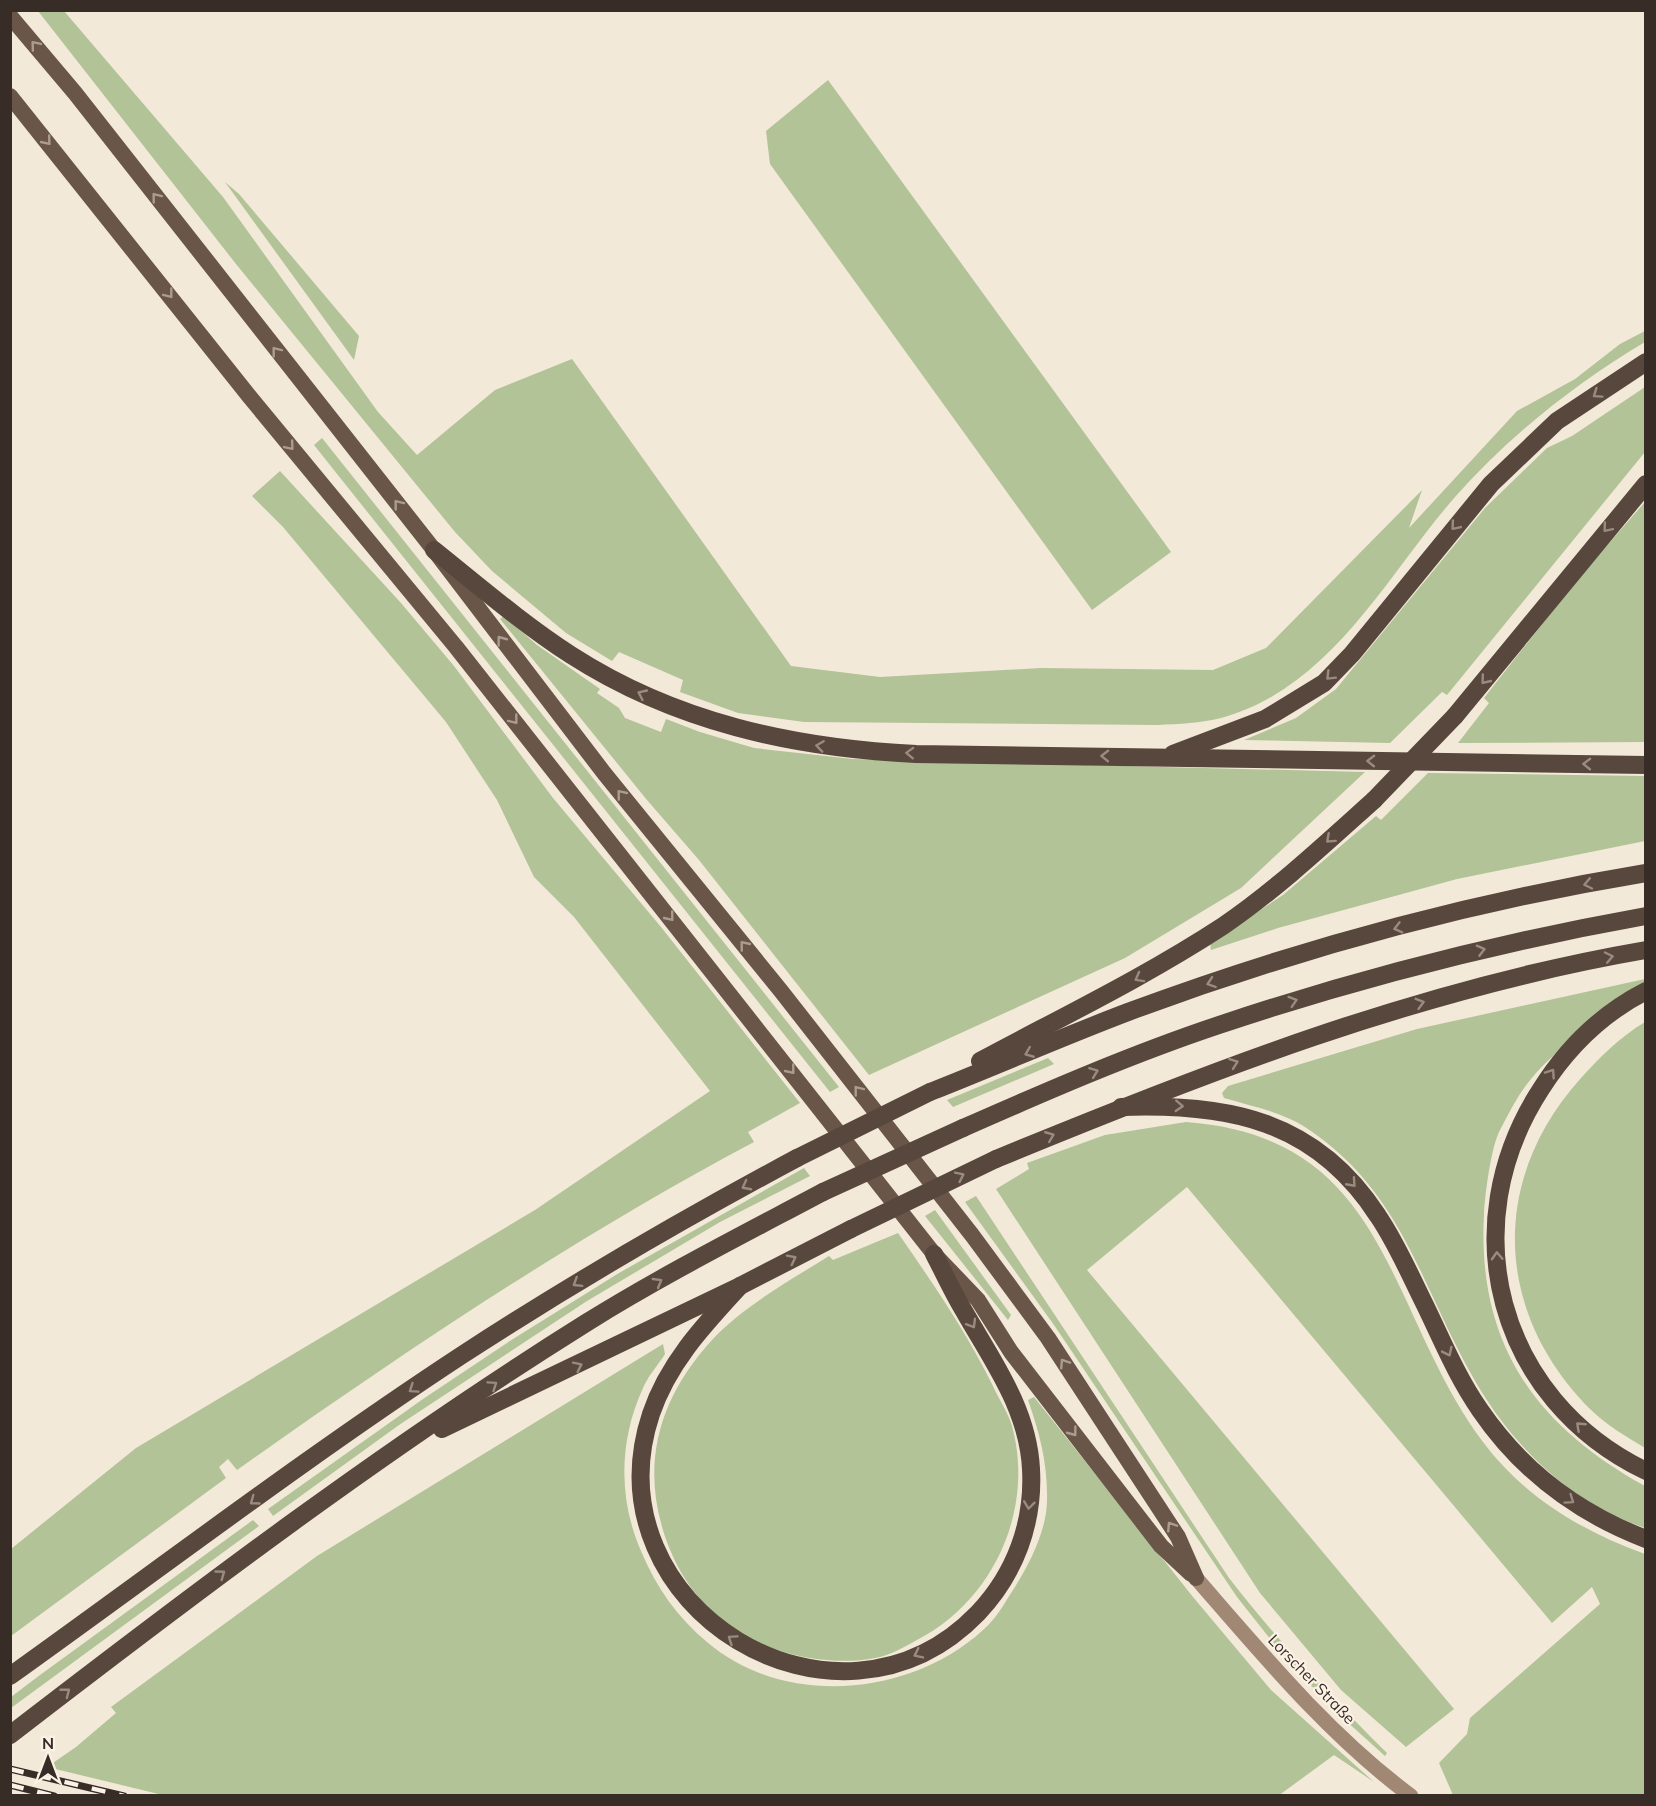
<svg xmlns="http://www.w3.org/2000/svg" width="1656" height="1806" viewBox="0 0 1656 1806" font-family="Mulish,sans-serif">
  <style>
    .green { fill: #b1c397 }
    .lines { fill: none; stroke-linecap: round; stroke-linejoin: round }
    .secondary { stroke: #a08875; stroke-width: 15 }
    .trunk { stroke: #695649; stroke-width: 16 }
    .motorway { stroke: #58473c; stroke-width: 18 }
    .rail-casing { stroke: #372c26; stroke-width: 7 }
    .rail { stroke: #fbf2e5; stroke-width: 4.5; stroke-dasharray: 14; stroke-linecap: butt }
    .motorway-bridge { stroke: #58473c; stroke-width: 18 }
    .oneway { stroke: #ab9c8f }
    .oneway2 { stroke: #998b80 }
    .labels { text-anchor: middle; stroke-width: 4.5; stroke-linejoin: round; paint-order: stroke }
    .street-label { font-size: 16px; fill: #372c26; stroke: #fbf2e5 }
  </style>
  <rect width="100%" height="100%" fill="#f3e9d8"/>
  <g class="green">
    <path d="M38,11H64L223,197L378,412L417,455L495,390L572,359L791,666L880,677L1041,668L1213,670L1266,648L1422,490L1409,528L1517,411L1575,379L1620,344L1645,331V342C1576,383 1509,436 1455,497C1386,576 1331,688 1221,718C1201,723 1179,724 1158,725L804,722L738,713L680,692L683,680L619,652L612,661L566,633L492,571L455,532L236,264Z"/>
    <polygon points="828,80 1171,552 1092,610 770,164 766,131"/>
    <polygon points="225,182 239,194 359,336 354,360"/>
    <polygon points="1645,387 1645,452 1447,695 1442,692 1390,743 1244,740 1296,718 1336,689 1485,508 1547,448 1572,436"/>
    <polygon points="322,438 839,1087 830,1092 314,445"/>
    <path d="M280,471L401,603L454,666L553,798L661,927L800,1103L748,1132L754,1142C573,1238 404,1352 237,1470L228,1459L219,1467L226,1478L11,1636V1549L136,1448L535,1210L710,1091L574,917L534,877L497,800L446,722L283,527L252,496Z"/>
    <polygon points="1645,502 1645,742 1458,743 1489,703 1484,698 1576,581"/>
    <polygon points="504,616 537,645 600,689 597,693 619,708 625,718 661,732 666,719 700,732 754,748 853,759 1365,772 1241,888 1125,958 869,1075 699,860 647,800 500,619"/>
    <polygon points="1428,773 1645,776 1645,841 1457,879 1278,928 1211,950 1210,943 1283,895 1376,816 1381,820"/>
    <path d="M1645,979V983C1630,993 1613,1001 1599,1012C1590,1019 1581,1029 1573,1037C1559,1051 1543,1064 1531,1079C1519,1093 1509,1113 1500,1130C1491,1147 1485,1194 1484,1214C1477,1344 1535,1425 1645,1486V1528C1567,1501 1509,1443 1470,1372C1419,1280 1400,1189 1305,1127C1282,1112 1251,1106 1224,1098L1222,1093L1228,1086L1417,1029Z"/>
    <path d="M1645,1022V1448C1627,1437 1606,1425 1590,1409C1494,1312 1489,1180 1581,1078C1600,1057 1620,1037 1645,1022Z"/>
    <polygon points="1048,1058 1054,1064 953,1107 947,1100"/>
    <path d="M1186,1122C1391,1137 1385,1311 1483,1442C1523,1496 1583,1532 1645,1554V1795H1453L1439,1763L1467,1734L1470,1718L1600,1604L1592,1587L1552,1623L1187,1187L1087,1270L1454,1709L1406,1747L1341,1690L1260,1593L996,1189L1029,1169L1027,1163L1105,1135Z"/>
    <polygon points="804,1168 810,1176 720,1222 587,1301 399,1425 273,1516 268,1509 423,1399 513,1339 619,1273"/>
    <path d="M976,1196L1229,1578C1278,1641 1330,1697 1387,1753L1385,1756L1334,1710L1282,1654L1237,1597L1054,1325L965,1202Z"/>
    <polygon points="935,1210 1011,1315 1008,1320 925,1216"/>
    <path d="M898,1233C932,1282 965,1330 992,1384C998,1398 1008,1412 1012,1426C1035,1510 993,1601 917,1640C904,1647 889,1656 875,1658C845,1664 807,1660 778,1650C730,1635 690,1598 671,1552C638,1474 655,1402 712,1340C744,1306 789,1281 829,1256L833,1260Z"/>
    <path d="M663,1344L665,1354C658,1365 648,1376 643,1388C619,1440 618,1499 641,1551C656,1587 677,1617 707,1642C784,1708 910,1697 983,1630C996,1619 1004,1604 1013,1590C1029,1565 1046,1532 1047,1502C1048,1465 1040,1434 1028,1400L1034,1397L1193,1597L1271,1690L1374,1782L1334,1755L1278,1796H167L47,1767L76,1747L116,1713L111,1707L317,1556Z"/>
    <polygon points="253,1520 259,1526 11,1708 11,1697 40,1675"/>
  </g>
  <g class="lines">
    <path class="secondary" d="M1196,1578C1263,1655 1329,1735 1411,1796"/>
    <g class="trunk">
      <polyline points="10,16 75,93 434,550 604,773 781,991 972,1235 1048,1338 1178,1537 1196,1578"/>
      <polyline points="10,96 249,396 456,647 934,1254 978,1300 1011,1352 1161,1546 1191,1574"/>
    </g>
    <g class="motorway">
      <path d="M434,550C479,586 523,624 571,655C675,722 793,748 916,754L1646,765"/>
      <polyline points="1455,716 1646,484"/>
      <polyline points="1173,754 1265,719 1324,683 1352,654 1491,484 1557,421 1646,362"/>
      <path d="M1646,991C1601,1014 1567,1048 1541,1089C1452,1226 1497,1399 1646,1471"/>
      <path d="M980,1061C1062,1017 1145,977 1223,926C1277,889 1325,844 1374,800"/>
      <path d="M930,1092C996,1066 1062,1037 1128,1012C1295,950 1470,902 1646,873"/>
      <path d="M1121,1107C1228,1103 1316,1120 1378,1216C1397,1244 1410,1275 1425,1305C1442,1340 1457,1377 1480,1410C1521,1470 1578,1513 1646,1539"/>
      <path d="M963,1128C1047,1091 1132,1054 1219,1025C1359,978 1501,942 1646,916"/>
      <path d="M996,1159C1207,1072 1419,989 1646,950"/>
      <path d="M740,1286C704,1325 668,1363 651,1414C587,1607 837,1759 978,1613C1015,1574 1034,1523 1031,1469C1028,1409 993,1362 964,1311C953,1293 944,1273 934,1254"/>
      <polyline points="442,1429 740,1286 851,1229"/>
      <path d="M10,1676C161,1568 308,1456 462,1355C571,1284 683,1219 797,1158"/>
      <path d="M10,1735C197,1591 386,1448 586,1323C663,1275 744,1234 823,1192"/>
    </g>
    <g class="rail-casing">
      <g id="rail">
        <polyline points="10,1769 124,1796"/>
        <polyline points="10,1785 54,1796"/>
      </g>
    </g>
    <use href="#rail" class="rail"/>
    <g class="motorway-bridge">
      <polyline points="1374,800 1455,716"/>
      <polyline points="797,1158 930,1092"/>
      <polyline points="823,1192 963,1128"/>
      <polyline points="851,1229 996,1159"/>
    </g>
  </g>
  <defs><path id="oneway-chevron" d="M-2-3.5L2.5 0L-2 3.5" fill="none" stroke-width="1.6" stroke-linecap="round" stroke-linejoin="round" transform="scale(1.5)"/></defs>
  <g class="oneway">
    <use href="#oneway-chevron" transform="translate(35 45) rotate(-130)"/>
    <use href="#oneway-chevron" transform="translate(47 141) rotate(51)"/>
    <use href="#oneway-chevron" transform="translate(156 197) rotate(-128)"/>
    <use href="#oneway-chevron" transform="translate(169 294) rotate(52)"/>
    <use href="#oneway-chevron" transform="translate(276 351) rotate(-128)"/>
    <use href="#oneway-chevron" transform="translate(290 446) rotate(50)"/>
    <use href="#oneway-chevron" transform="translate(398 504) rotate(-128)"/>
    <use href="#oneway-chevron" transform="translate(501 640) rotate(-127)"/>
    <use href="#oneway-chevron" transform="translate(514 720) rotate(52)"/>
    <use href="#oneway-chevron" transform="translate(621 794) rotate(-129)"/>
    <use href="#oneway-chevron" transform="translate(670 917) rotate(51)"/>
    <use href="#oneway-chevron" transform="translate(744 945) rotate(-129)"/>
    <use href="#oneway-chevron" transform="translate(791 1070) rotate(51)"/>
    <use href="#oneway-chevron" transform="translate(858 1090) rotate(-128)"/>
    <use href="#oneway-chevron" transform="translate(1064 1363) rotate(-123)"/>
    <use href="#oneway-chevron" transform="translate(1073 1432) rotate(53)"/>
    <use href="#oneway-chevron" transform="translate(1171 1526) rotate(-123)"/>
  </g>
  <g class="oneway2">
    <use href="#oneway-chevron" transform="translate(1597 394) rotate(145)"/>
    <use href="#oneway-chevron" transform="translate(1455 526) rotate(130)"/>
    <use href="#oneway-chevron" transform="translate(1607 528) rotate(130)"/>
    <use href="#oneway-chevron" transform="translate(1330 676) rotate(135)"/>
    <use href="#oneway-chevron" transform="translate(1485 680) rotate(129)"/>
    <use href="#oneway-chevron" transform="translate(642 694) rotate(-155)"/>
    <use href="#oneway-chevron" transform="translate(820 746) rotate(-172)"/>
    <use href="#oneway-chevron" transform="translate(910 753) rotate(-178)"/>
    <use href="#oneway-chevron" transform="translate(1105 756) rotate(-179)"/>
    <use href="#oneway-chevron" transform="translate(1371 761) rotate(-179)"/>
    <use href="#oneway-chevron" transform="translate(1587 764) rotate(-179)"/>
    <use href="#oneway-chevron" transform="translate(1330 839) rotate(138)"/>
    <use href="#oneway-chevron" transform="translate(1588 884) rotate(168)"/>
    <use href="#oneway-chevron" transform="translate(1398 928) rotate(165)"/>
    <use href="#oneway-chevron" transform="translate(1481 950) rotate(-14)"/>
    <use href="#oneway-chevron" transform="translate(1609 957) rotate(-12)"/>
    <use href="#oneway-chevron" transform="translate(1139 978) rotate(151)"/>
    <use href="#oneway-chevron" transform="translate(1211 983) rotate(161)"/>
    <use href="#oneway-chevron" transform="translate(1293 1001) rotate(-18)"/>
    <use href="#oneway-chevron" transform="translate(1420 1003) rotate(-16)"/>
    <use href="#oneway-chevron" transform="translate(1029 1053) rotate(158)"/>
    <use href="#oneway-chevron" transform="translate(1234 1063) rotate(-20)"/>
    <use href="#oneway-chevron" transform="translate(1094 1072) rotate(-21)"/>
    <use href="#oneway-chevron" transform="translate(1551 1073) rotate(-56)"/>
    <use href="#oneway-chevron" transform="translate(1179 1106) rotate(3)"/>
    <use href="#oneway-chevron" transform="translate(1050 1136) rotate(-22)"/>
    <use href="#oneway-chevron" transform="translate(960 1176) rotate(-26)"/>
    <use href="#oneway-chevron" transform="translate(1352 1183) rotate(48)"/>
    <use href="#oneway-chevron" transform="translate(746 1186) rotate(152)"/>
    <use href="#oneway-chevron" transform="translate(1497 1256) rotate(-93)"/>
    <use href="#oneway-chevron" transform="translate(792 1259) rotate(-27)"/>
    <use href="#oneway-chevron" transform="translate(658 1282) rotate(-30)"/>
    <use href="#oneway-chevron" transform="translate(577 1283) rotate(148)"/>
    <use href="#oneway-chevron" transform="translate(972 1324) rotate(59)"/>
    <use href="#oneway-chevron" transform="translate(1448 1352) rotate(64)"/>
    <use href="#oneway-chevron" transform="translate(578 1366) rotate(-26)"/>
    <use href="#oneway-chevron" transform="translate(493 1385) rotate(-34)"/>
    <use href="#oneway-chevron" transform="translate(413 1389) rotate(146)"/>
    <use href="#oneway-chevron" transform="translate(1580 1426) rotate(-137)"/>
    <use href="#oneway-chevron" transform="translate(1570 1500) rotate(35)"/>
    <use href="#oneway-chevron" transform="translate(254 1501) rotate(144)"/>
    <use href="#oneway-chevron" transform="translate(1029 1505) rotate(97)"/>
    <use href="#oneway-chevron" transform="translate(221 1574) rotate(-36)"/>
    <use href="#oneway-chevron" transform="translate(732 1639) rotate(-146)"/>
    <use href="#oneway-chevron" transform="translate(918 1654) rotate(154)"/>
    <use href="#oneway-chevron" transform="translate(66 1692) rotate(-38)"/>
  </g>
  <g class="labels">
    <g class="street-label">
      <text transform="translate(1312 1679) rotate(46)" y="6">Lorscher Straße</text>
    </g>
  </g>
  <rect width="1656" height="1806" fill="none" stroke="#372c26" stroke-width="24"/>
  <g transform="translate(48 1758)" stroke="#fbf2e5" stroke-width="4.5" paint-order="stroke">
  <path d="M0-4.5L10 22L0 15L-10 22Z" fill="#372c26"/>
  <text y="-9" font-size="16" font-weight="bold" text-anchor="middle" fill="#372c26">N</text>
  </g>
</svg>
